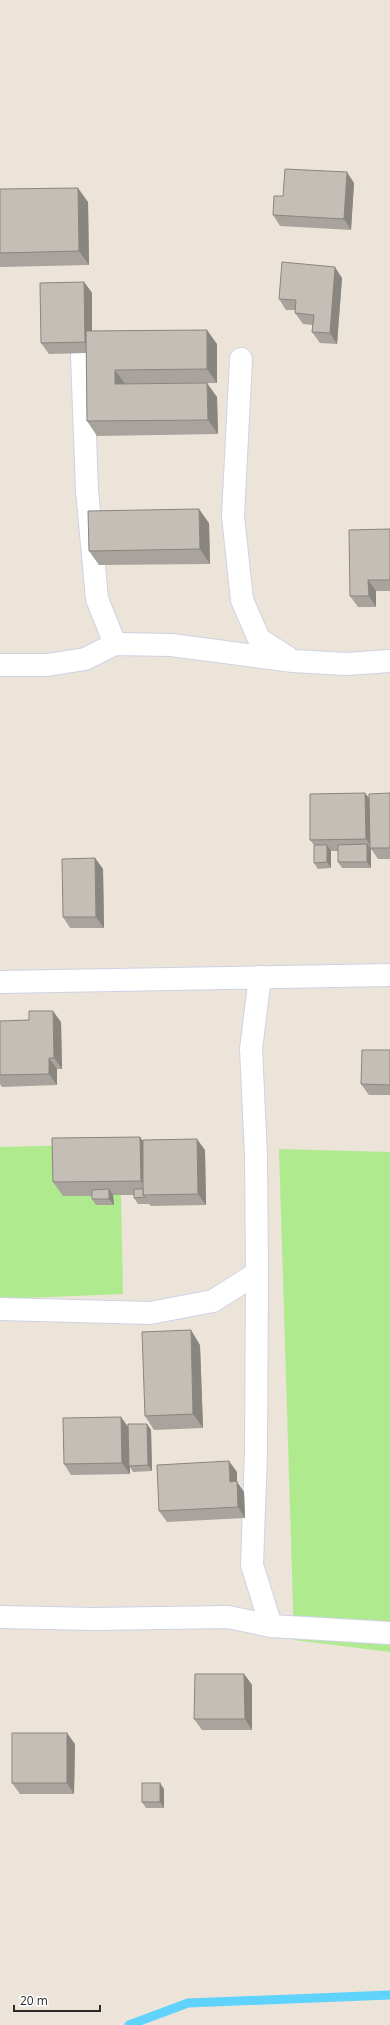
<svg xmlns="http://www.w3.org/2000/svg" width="390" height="2025" viewBox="0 0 390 2025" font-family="'Open Sans',sans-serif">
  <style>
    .green { fill: #afea8f }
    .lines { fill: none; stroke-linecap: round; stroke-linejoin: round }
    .stream { stroke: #5fd3fc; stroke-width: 9 }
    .minor-casing { stroke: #ced2e4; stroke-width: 24 }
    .minor { stroke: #fff; stroke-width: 22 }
    .wall { fill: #a9a39d }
    .shaded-wall { fill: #89857f }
    .building { fill: #c4beb6; stroke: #89857f }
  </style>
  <rect width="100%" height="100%" fill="#ede4d9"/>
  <g class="green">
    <polygon points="120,1144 123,1294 0,1299 0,1147"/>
    <polygon points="279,1149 390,1152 390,1652 294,1640"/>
  </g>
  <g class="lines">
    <polyline class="stream" points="129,2025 188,2003 390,1995"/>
    <g class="minor-casing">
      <g id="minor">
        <polyline points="82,356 87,490 97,599 115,644"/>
        <polyline points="241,359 233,516 242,600 259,639 287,657"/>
        <polyline points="0,665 47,665 85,659 115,644 171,645 293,661 346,664 390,661"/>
        <polyline points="260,977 251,1049 256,1156 257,1273 256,1453 252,1565 271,1626"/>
        <polyline points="0,982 390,975"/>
        <polyline points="0,1309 150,1313 213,1301 257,1273"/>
        <polyline points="0,1617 94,1619 228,1617 271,1626 390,1633"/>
      </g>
    </g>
    <use href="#minor" class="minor"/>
  </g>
  <g class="wall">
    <polygon points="354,183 351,230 280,226 273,215 283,196"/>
    <polygon points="0,189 88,202 89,265 0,267"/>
    <polygon points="342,278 337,344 320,343 312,332 313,325 303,324 295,313 295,310 286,310 279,299"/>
    <polygon points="84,282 92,293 92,331 217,344 217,383 125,384 217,397 218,434 97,436 87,421 86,353 49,354 41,343"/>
    <polygon points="209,523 210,564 99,565 89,551"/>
    <polygon points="390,529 390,591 376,591 376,607 358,607 350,596"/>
    <polygon points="365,793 370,799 390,793 390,859 378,859 372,850 371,850 371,868 342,868 338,862 338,851 331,851 331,868 318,869 314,863 314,845 310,840"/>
    <polygon points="95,858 103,869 104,928 70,928 63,917"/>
    <polygon points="61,1022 62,1069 57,1069 57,1085 2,1087 0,1084 0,1075"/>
    <polygon points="390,1050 390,1095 369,1095 361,1084"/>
    <polygon points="143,1140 205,1150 206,1205 151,1206 149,1204 138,1204 134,1198 134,1195 113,1195 114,1205 96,1205 92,1199 92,1196 63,1196 53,1182"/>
    <polygon points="200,1345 203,1428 154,1430 145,1416"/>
    <polygon points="147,1424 151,1430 152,1471 133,1472 130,1467 130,1474 71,1475 64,1464 128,1426"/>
    <polygon points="237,1472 237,1482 244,1492 245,1518 167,1522 159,1511"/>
    <polygon points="244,1674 252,1685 252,1730 202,1730 194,1719"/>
    <polygon points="75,1744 74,1794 20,1794 12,1783"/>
    <polygon points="164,1789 164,1808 146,1808 142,1802"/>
  </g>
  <g class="shaded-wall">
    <polygon points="347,172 354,183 351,230 344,219"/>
    <polygon points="78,188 88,202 89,265 79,251"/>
    <polygon points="335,267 342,278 337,344 330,333"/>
    <polygon points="84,282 92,293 92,353 85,342"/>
    <polygon points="207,330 217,344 217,383 207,369"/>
    <polygon points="115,370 125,384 115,384"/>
    <polygon points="207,383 217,397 218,434 208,420"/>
    <polygon points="199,509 209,523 210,564 200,549"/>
    <polygon points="368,580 376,591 376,607 369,596"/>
    <polygon points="365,793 373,804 372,848 366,839"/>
    <polygon points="367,844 371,850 371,868 367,862"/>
    <polygon points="327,845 331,851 331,868 327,862"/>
    <polygon points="95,858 103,869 104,928 96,917"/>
    <polygon points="53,1011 61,1022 62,1069 54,1058"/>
    <polygon points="49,1058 57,1069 57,1085 49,1074"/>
    <polygon points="140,1137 150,1151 151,1195 141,1181"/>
    <polygon points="197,1139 205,1150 206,1205 198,1194"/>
    <polygon points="109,1189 113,1195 114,1205 109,1199"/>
    <polygon points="191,1330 200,1345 203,1428 193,1414"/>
    <polygon points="121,1417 129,1428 129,1466 130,1467 130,1474 122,1463"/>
    <polygon points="147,1424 151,1430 152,1471 148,1465"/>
    <polygon points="229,1461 237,1472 237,1482 244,1492 245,1518 238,1507 230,1482"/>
    <polygon points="244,1674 252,1685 252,1730 245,1719"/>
    <polygon points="67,1733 75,1744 74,1794 67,1783"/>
    <polygon points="160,1783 164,1789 164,1808 160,1802"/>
  </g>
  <g class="building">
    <polygon points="285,169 347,172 344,219 273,215 274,196 283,196"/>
    <polygon points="78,188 79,251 0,253 0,189"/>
    <polygon points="282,262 335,267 330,333 312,332 314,315 295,313 296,300 279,299"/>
    <polygon points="84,282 85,342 41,343 40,283"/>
    <polygon points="207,330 207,369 115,370 115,384 207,383 208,420 87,421 86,331"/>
    <polygon points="199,509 200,549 89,551 88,511"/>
    <polygon points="390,529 390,580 368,580 369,596 350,596 349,530"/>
    <polygon points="365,793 366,839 310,840 310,794"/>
    <polygon points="390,793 390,848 370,848 369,794"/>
    <polygon points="367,844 367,862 338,862 338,845"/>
    <polygon points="314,845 327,845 327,862 314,863"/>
    <polygon points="95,858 96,917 63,917 62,859"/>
    <polygon points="29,1011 53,1011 54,1058 49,1058 49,1074 0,1075 0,1021 29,1020"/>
    <polygon points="362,1050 390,1050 390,1085 361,1084"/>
    <polygon points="140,1137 141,1181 53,1182 52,1138"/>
    <polygon points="197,1139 198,1194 143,1195 143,1140"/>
    <polygon points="109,1189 109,1199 92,1199 92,1190"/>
    <polygon points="134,1189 143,1189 143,1195 145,1197 134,1198"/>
    <polygon points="191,1330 193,1414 145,1416 142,1332"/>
    <polygon points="121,1417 122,1463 64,1464 63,1418"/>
    <polygon points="128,1424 147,1424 148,1465 129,1466"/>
    <polygon points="229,1461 230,1482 237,1481 238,1507 159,1511 157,1465"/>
    <polygon points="195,1674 244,1674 245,1719 194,1719"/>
    <rect x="12" y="1733" width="55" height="50"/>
    <rect x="142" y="1783" width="18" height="19"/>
  </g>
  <path d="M14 2005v6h86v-6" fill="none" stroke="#292929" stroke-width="2"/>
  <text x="20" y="2005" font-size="12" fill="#292929" stroke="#ffffff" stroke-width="3" paint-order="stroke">20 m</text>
</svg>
